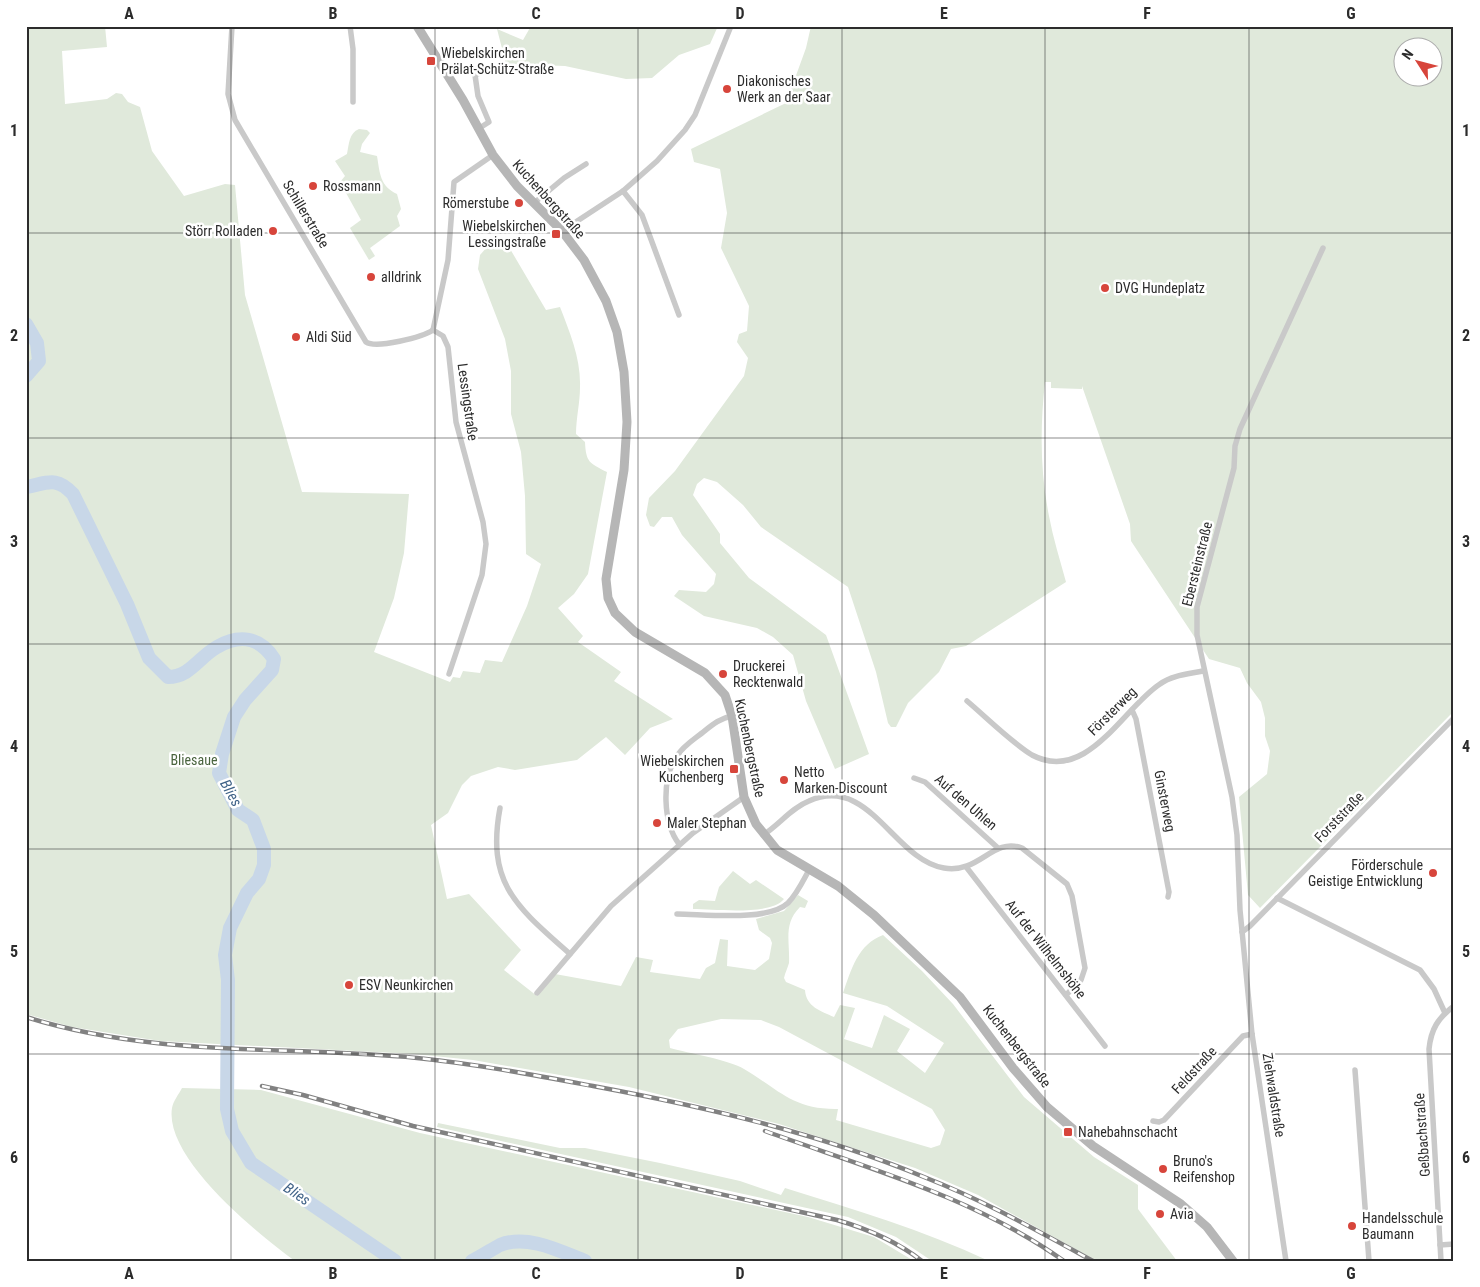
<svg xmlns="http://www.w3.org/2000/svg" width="1480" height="1287" viewBox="0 0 1480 1287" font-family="'Roboto Condensed',sans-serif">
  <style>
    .green { fill: #e0e9db; fill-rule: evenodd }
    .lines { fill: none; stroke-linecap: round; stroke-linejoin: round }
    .river { stroke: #c8d7e8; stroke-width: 14 }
    .street { stroke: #c9c9c9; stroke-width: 5.5 }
    .secondary { stroke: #b6b6b6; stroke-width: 9 }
    .rail-casing { stroke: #818181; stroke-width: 4.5 }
    .rail { stroke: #fff; stroke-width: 2.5; stroke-dasharray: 8; stroke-linecap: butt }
    .grid { fill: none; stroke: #2c2c2c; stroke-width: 1; stroke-opacity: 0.55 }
    .poi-dot { fill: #d7453b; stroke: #fff; stroke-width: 2 }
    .labels { text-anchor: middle; stroke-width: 5; stroke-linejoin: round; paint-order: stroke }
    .poi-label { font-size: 14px; fill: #2c2c2c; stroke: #fff; text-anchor: start }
    .street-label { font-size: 14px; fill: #2c2c2c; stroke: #fff }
    .park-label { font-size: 14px; fill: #4a643e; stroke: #fff }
    .water-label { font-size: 15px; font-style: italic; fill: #416388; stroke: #fff }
    .neatline { fill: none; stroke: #2c2c2c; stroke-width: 2 }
    .grid-label { font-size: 16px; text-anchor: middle; font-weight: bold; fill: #2c2c2c }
  </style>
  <rect width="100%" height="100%" fill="#fff"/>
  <g class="green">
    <path d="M26,26H105L107,47L62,51L65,104L107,99L116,93L122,94L128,102L140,107L152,151L184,196L225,184L235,185L245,295L302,492L409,494L404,553L394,598L374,652L450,682L453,677L460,678L463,671L480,673L485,660L502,662L527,606L541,564L526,554L525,496L521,452L511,414V371L505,339L478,269L480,255L487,247L506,242L546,310L560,307C570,333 581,359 580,387C580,403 576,418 576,434L585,442C586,462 589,463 607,472L588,574L574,594L558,608L583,636L578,642L621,672L614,681L673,719L650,728L625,755L606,737L577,760L515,770L498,767L471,776L462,785L448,813L431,825L447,899L469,894L521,950L504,970L537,996L555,974L621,986L636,957L653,960L650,972L700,979L706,968L715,963L720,939L728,940L727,966L755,970L769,959L772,943L770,938L759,930L756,919L784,911L798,895L808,901L805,908L800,907C783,924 790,941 789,963C788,967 785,973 784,978L786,982L805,990C806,1007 821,1011 834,1017L840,1005L855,1008L844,1039L872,1048L884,1015L910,1029L897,1051L925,1073L944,1043L887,1006L843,993C851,970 858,944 883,935L922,971L953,1004L1024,1097L1094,1157L1138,1185V1209L1177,1261H1097L978,1195L915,1168L779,1124L629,1087L473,1060L414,1054L160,1041L72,1027L26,1014ZM721,1019L761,1020L779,1027L932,1109L945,1130L940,1145L931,1148L836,1120L838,1109C793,1110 778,1089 744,1069C730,1060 688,1053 670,1048L669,1040L678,1029Z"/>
    <polygon points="531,26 644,26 653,29 656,26 718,26 710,44 679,55 652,78 626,79 565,66 506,64 497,29 523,40"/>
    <path d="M811,26H1454V711L1260,908L1248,895L1239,797L1267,774L1270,751L1265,736V718L1261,702L1247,683L1240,668L1209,659L1131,541L1130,524L1082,386V389L1051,388V382H1045C1040,427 1040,472 1049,516C1053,538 1060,560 1066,582L966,646L951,649L939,672L908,703L896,727H891L888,723L876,672L848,587L761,527L743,505L717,482L704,478L697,484L693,495L720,534V543L749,578L826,635L869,754L835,769L806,701L793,655L773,637L757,628L704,616L674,596L679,590L706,592L714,584L716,574L682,535L672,517H662L654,527L650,526L646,515L649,498L675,471L744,376L748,358L737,342L739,334L747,331L749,306L721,248L727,213L720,169L694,162L691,149L786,103L806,48ZM1402,48H1432V78H1402Z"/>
    <path d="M359,129L367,130L370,133L362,144L360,152L377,156C380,174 380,186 397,194L401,209L397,216L400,226L370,248L375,256L369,260L350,228L361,220L340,182L345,176L335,161L347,154C349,144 349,133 359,129Z"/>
    <path d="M733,871L750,884L756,880L784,899C771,916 714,909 693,909V904L699,900L715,901L719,887Z"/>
    <path d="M182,1088L261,1090L420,1133L808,1217L874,1237L914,1261H295C258,1234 164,1158 172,1108C173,1101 179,1094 182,1088Z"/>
    <path d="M438,1123L560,1148H585L660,1163L740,1181L781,1195L785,1188C853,1209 923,1230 989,1261H932L896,1237L848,1217L437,1127Z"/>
  </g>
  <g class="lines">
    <g class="river">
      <polyline points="26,324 37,343 39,361 26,376"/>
      <path d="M26,487C48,483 56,476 73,494L127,604L149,658L168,677C190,677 199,657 217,647C239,634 260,637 274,659L272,670L245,700L234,717L222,754L219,773L238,810L253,820L264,849V865L259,879L247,893L230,928L225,955L228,980L227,1109L232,1131L251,1163L395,1261"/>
      <path d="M472,1261C482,1256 491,1250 500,1245C527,1234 560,1251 585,1261"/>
    </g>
    <g class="street">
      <path d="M232,26L228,94L235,120L366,342C376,349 423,337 433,330"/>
      <polyline points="350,26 353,49 353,102"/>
      <polyline points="478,129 489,122 478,96 475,75 502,65"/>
      <polyline points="623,191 642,215 679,315"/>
      <polyline points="534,203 564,178 586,164"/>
      <polyline points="562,231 623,191 657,161 685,130 695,115 731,26"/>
      <polyline points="433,330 443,336 448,347 456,422 483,522 486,544 482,575 449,674"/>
      <polyline points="433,330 448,260 454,182 493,155"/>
      <path d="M967,701C986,717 1012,743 1032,755C1087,784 1123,708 1160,684C1172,675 1189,674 1203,671"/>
      <polyline points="1132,710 1136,719 1169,892 1168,897"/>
      <polyline points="914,778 925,782 998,848"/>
      <path d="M500,808C486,884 517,907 570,954"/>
      <path d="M763,835C779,825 791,808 809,801C869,774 894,860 944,868C980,874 992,837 1022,848L1067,884L1072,896L1085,968L1081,980L1066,995"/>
      <path d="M679,844C663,823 661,779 677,756C683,746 693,740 702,733C712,725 720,718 732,716"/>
      <polyline points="967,868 1105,1046"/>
      <polyline points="1277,898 1420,970 1434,989 1445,1013"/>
      <path d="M677,914C704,914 768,922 788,903C797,894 803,881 809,870"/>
      <polyline points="1242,932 1250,926 1454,718"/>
      <polyline points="537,993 611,906 693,833 744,797"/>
      <polyline points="1355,1070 1369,1261"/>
      <polyline points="1153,1121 1159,1122 1164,1120 1243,1036 1252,1034"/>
      <polyline points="1440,1245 1454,1244"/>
      <polyline points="1286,1261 1252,1034 1240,910 1237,835 1232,797 1197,635 1197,607 1234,468 1235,446 1240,429 1323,248"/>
      <path d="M1441,1261L1429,1049C1431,1029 1438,1018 1454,1006"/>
    </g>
    <polyline class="secondary" points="417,26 463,100 493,155 517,186 562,231 584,260 606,301 617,332 624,372 627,422 624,470 606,579 608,598 615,613 635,632 705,673 725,695 732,716 744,797 756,824 777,850 838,886 874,915 960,997 1013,1068 1047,1107 1093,1146 1181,1204 1207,1227 1233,1261"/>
    <g class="rail-casing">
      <g id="rail">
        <path d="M26,1017C158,1058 283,1045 417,1058C476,1064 534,1075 593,1086C706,1107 818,1133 924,1177C983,1200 1038,1231 1093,1261"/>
        <path d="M262,1086L303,1095L413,1126L837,1220C868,1229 896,1241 922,1261"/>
        <path d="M765,1131C867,1168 974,1197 1064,1261"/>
      </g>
    </g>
    <use href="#rail" class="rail"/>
  </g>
  <path class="grid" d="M231,26V1261M435,26V1261M638,26V1261M842,26V1261M1045,26V1261M1249,26V1261M26,233H1454M26,438H1454M26,644H1454M26,849H1454M26,1054H1454"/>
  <g class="poi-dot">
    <rect x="426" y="56" width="10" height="10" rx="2.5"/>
    <circle cx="727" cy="89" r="5"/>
    <circle cx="313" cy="186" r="5"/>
    <circle cx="519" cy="203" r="5"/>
    <circle cx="273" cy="231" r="5"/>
    <rect x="551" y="229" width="10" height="10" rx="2.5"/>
    <circle cx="371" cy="277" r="5"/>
    <circle cx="1105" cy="288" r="5"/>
    <circle cx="296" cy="337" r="5"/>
    <circle cx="723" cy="674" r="5"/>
    <rect x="729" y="764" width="10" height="10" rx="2.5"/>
    <circle cx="784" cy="780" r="5"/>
    <circle cx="657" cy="823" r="5"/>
    <circle cx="1433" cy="873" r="5"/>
    <circle cx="349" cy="985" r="5"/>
    <rect x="1063" y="1127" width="10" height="10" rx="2.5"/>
    <circle cx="1163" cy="1169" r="5"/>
    <circle cx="1160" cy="1214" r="5"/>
    <circle cx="1352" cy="1226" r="5"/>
  </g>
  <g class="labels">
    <g class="poi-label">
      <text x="441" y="58">Wiebelskirchen<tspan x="441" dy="16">Prälat-Schütz-Straße</tspan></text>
      <text x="737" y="86">Diakonisches<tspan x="737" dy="16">Werk an der Saar</tspan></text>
      <text x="323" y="191">Rossmann</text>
      <text x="509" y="208" text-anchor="end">Römerstube</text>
      <text x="546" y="231" text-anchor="end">Wiebelskirchen<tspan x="546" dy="16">Lessingstraße</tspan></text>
      <text x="263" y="236" text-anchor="end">Störr Rolladen</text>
      <text x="381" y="282">alldrink</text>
      <text x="1115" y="293">DVG Hundeplatz</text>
      <text x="306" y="342">Aldi Süd</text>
      <text x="733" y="671">Druckerei<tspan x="733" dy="16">Recktenwald</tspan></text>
      <text x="724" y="766" text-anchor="end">Wiebelskirchen<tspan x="724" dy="16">Kuchenberg</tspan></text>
      <text x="794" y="777">Netto<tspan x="794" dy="16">Marken-Discount</tspan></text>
      <text x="667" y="828">Maler Stephan</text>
      <text x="1423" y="870" text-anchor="end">Förderschule<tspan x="1423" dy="16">Geistige Entwicklung</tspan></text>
      <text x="359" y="990">ESV Neunkirchen</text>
      <text x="1078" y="1137">Nahebahnschacht</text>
      <text x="1173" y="1166">Bruno's<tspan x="1173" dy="16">Reifenshop</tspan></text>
      <text x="1170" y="1219">Avia</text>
      <text x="1362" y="1223">Handelsschule<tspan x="1362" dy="16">Baumann</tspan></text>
    </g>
    <g class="street-label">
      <text transform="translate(549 199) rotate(48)" y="5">Kuchenbergstraße</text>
      <text transform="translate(306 214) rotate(59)" y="5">Schillerstraße</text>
      <text transform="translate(468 402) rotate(82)" y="5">Lessingstraße</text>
      <text transform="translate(1197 564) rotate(-76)" y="5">Ebersteinstraße</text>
      <text transform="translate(1112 711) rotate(-45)" y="5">Försterweg</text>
      <text transform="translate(750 748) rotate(78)" y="5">Kuchenbergstraße</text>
      <text transform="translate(1165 801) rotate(79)" y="5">Ginsterweg</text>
      <text transform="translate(966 802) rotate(41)" y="5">Auf den Uhlen</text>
      <text transform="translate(1339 817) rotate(-46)" y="5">Forststraße</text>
      <text transform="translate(1046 949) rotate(52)" y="5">Auf der Wilhelmshöhe</text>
      <text transform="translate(1017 1046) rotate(52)" y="5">Kuchenbergstraße</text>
      <text transform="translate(1194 1070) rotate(-47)" y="5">Feldstraße</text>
      <text transform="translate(1274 1095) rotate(81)" y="5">Ziehwaldstraße</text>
      <text transform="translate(1422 1135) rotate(-94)" y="5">Geßbachstraße</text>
    </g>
    <g class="park-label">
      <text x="194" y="765">Bliesaue</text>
    </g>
    <g class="water-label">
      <text transform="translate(231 793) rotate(60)" y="5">Blies</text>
      <text transform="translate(297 1194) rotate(34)" y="5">Blies</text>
    </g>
  </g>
  <rect width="1480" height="1287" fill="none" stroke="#ffffff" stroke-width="55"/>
  <g transform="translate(1418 62) rotate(306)"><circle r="24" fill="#ffffff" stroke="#ababab"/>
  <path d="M0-4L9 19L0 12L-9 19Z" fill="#d7453b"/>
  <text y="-8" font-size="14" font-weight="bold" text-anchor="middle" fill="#2c2c2c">N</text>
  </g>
  <rect x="28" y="28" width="1424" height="1232" class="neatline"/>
  <g class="grid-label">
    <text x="129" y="19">A</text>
    <text x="333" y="19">B</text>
    <text x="536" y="19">C</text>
    <text x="740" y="19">D</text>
    <text x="944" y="19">E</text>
    <text x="1147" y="19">F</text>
    <text x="1351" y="19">G</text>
    <text x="14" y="136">1</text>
    <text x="1466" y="136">1</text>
    <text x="14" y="341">2</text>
    <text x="1466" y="341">2</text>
    <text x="14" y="547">3</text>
    <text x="1466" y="547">3</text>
    <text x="14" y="752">4</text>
    <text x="1466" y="752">4</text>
    <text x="14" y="957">5</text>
    <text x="1466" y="957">5</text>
    <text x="14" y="1163">6</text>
    <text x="1466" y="1163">6</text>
    <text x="129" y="1279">A</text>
    <text x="333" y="1279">B</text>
    <text x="536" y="1279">C</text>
    <text x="740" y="1279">D</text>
    <text x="944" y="1279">E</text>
    <text x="1147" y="1279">F</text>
    <text x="1351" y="1279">G</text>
  </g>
</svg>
